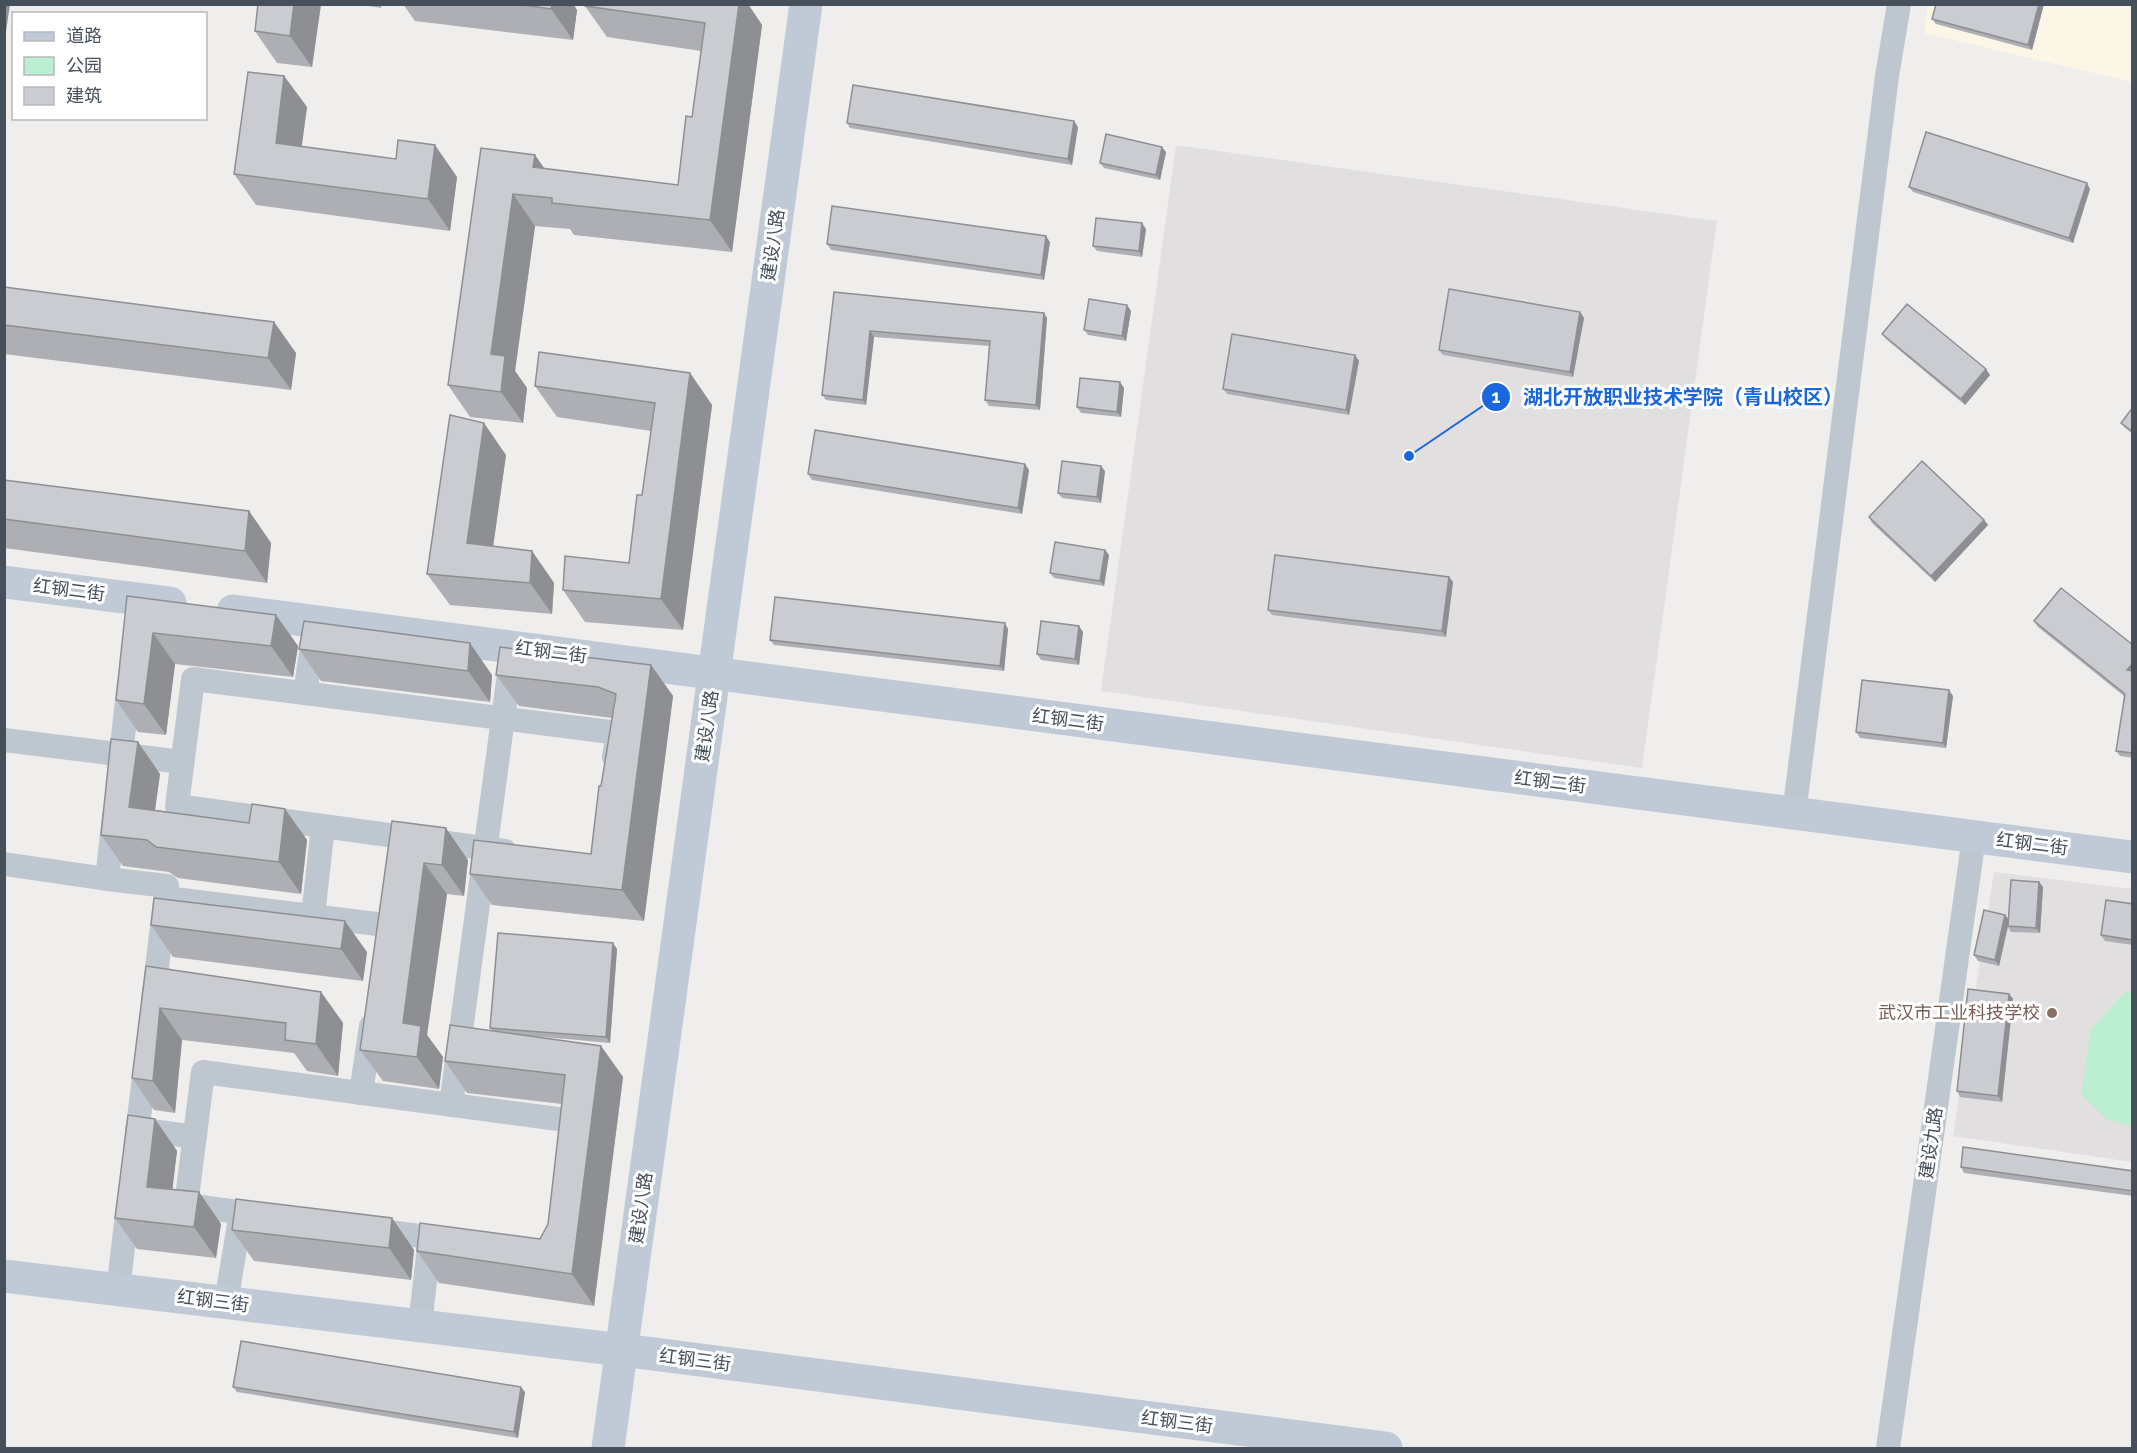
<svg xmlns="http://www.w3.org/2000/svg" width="2137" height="1453" viewBox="0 0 2137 1453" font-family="Raleway,'Noto Sans SC',sans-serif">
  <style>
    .commercial { fill: #fbf6e6 }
    .education { fill: #e1dfdf }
    .green { fill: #bceed1 }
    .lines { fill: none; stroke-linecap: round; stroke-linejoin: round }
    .street { stroke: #bec7d0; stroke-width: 24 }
    .secondary { stroke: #c0cad7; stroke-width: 33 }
    .wall { fill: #aeafb5 }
    .shaded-wall { fill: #8d8f93 }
    .building { fill: #caccd2; stroke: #8d8f93; stroke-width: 1.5 }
    .education-dot { fill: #8d6e63; stroke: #fff; stroke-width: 2 }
    .labels { text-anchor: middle; stroke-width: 6; stroke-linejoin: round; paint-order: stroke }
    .street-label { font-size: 18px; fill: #46505b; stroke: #fff }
    .education-label { font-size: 18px; fill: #785e54; stroke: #fff; text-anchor: end }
    .leader { fill: none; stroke: #1a66dd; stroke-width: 2 }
    .callout-dot { fill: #1a66dd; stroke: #fff; stroke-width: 2 }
    .mark-label { font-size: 18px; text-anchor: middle; font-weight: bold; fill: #fff }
    .callout-label { font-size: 20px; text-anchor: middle; font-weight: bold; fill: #1a66dd; stroke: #fff; stroke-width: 6; stroke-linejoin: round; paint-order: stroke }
  </style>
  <rect width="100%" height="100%" fill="#f0eeed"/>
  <polygon class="commercial" points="1928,5 2132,5 2132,82 1924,33"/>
  <g class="education">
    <polygon points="1176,145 1717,221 1642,768 1101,691"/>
    <polygon points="1994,872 2132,889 2132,1162 1953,1136"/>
  </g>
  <polygon class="green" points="2125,992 2132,993 2132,1126 2108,1120 2081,1094 2091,1029"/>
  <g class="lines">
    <g class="street">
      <polyline points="305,693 314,633"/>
      <polyline points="4,740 182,762"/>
      <polyline points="119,773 129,682"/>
      <polyline points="1794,814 1887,76 1899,4"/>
      <polyline points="114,816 107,879 167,886 153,1000"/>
      <polyline points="323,826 505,851"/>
      <polyline points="4,864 107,879"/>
      <polyline points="166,898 385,925"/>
      <polyline points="313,916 323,826 177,806 193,679 618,733 614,757"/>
      <polygon points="203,1072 573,1121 556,1254 186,1205"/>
      <polyline points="361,1093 371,1026"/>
      <polyline points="451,1105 511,659"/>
      <polyline points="137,1129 195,1137"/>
      <polyline points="135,1149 146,1062"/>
      <polyline points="118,1290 129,1198"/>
      <polyline points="226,1303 241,1212"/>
      <polyline points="420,1326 430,1237"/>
      <polyline points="1888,1448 1974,837"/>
    </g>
    <g class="secondary">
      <polyline points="4,582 170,603"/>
      <polyline points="233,611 2132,857"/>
      <polyline points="4,1276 622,1350 1386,1448"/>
      <polyline points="608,1448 806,4"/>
    </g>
  </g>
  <g class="wall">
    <polygon points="321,4 312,67 277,63 255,31"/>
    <polygon points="356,4 382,4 381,8"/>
    <polygon points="403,4 573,4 577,10 573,40 415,21"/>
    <polygon points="585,4 748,4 762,25 732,252 574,235 570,229 535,226 515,371 527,388 523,423 470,417 448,385 481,148 535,155 544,168 678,185 692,117 701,51 607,37 585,6"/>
    <polygon points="2044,4 2032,50 1936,24 1932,19"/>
    <polygon points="284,76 307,107 301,147 457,177 450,231 256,205 234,174"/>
    <polygon points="847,123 1078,127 1072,165 850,128"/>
    <polygon points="1166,152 1160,180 1104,168 1100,163"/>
    <polygon points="1909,187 2090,189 2073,243 1913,192"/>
    <polygon points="1146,229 1142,257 1097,251 1093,246"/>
    <polygon points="1050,242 1044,280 831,250 827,244"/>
    <polygon points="4,287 274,322 296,353 291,390 4,354"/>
    <polygon points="834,292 1044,313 1047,318 1040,410 989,406 985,400 989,346 874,337 866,405 826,400 822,395"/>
    <polygon points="1127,305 1131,311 1126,341 1088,335 1084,330"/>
    <polygon points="1580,312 1584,318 1573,377 1443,355 1439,350"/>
    <polygon points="1882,334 1990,375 1965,405 1886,339"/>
    <polygon points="1355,355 1359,361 1349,415 1227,394 1223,389"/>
    <polygon points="690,373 712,405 683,630 585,622 563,590 629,563 642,495 651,431 557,417 535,386"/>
    <polygon points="1124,388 1121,417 1081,413 1077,407"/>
    <polygon points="2133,407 2133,434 2125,428 2121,423"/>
    <polygon points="506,455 493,547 532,551 554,583 552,614 450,605 427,574"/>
    <polygon points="1029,470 1022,514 812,480 808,474"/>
    <polygon points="1105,471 1101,503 1062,498 1058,493"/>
    <polygon points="4,480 249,511 271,543 267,583 4,548"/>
    <polygon points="1869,517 1984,520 1988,525 1935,582 1872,523"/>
    <polygon points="1105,550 1109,555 1104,586 1054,578 1050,573"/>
    <polygon points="1449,577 1453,582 1446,637 1272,615 1268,610"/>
    <polygon points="127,596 276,615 298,646 293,677 175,664 166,735 138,732 116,700"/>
    <polygon points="304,621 492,675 490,702 321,681 299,649"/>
    <polygon points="2034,621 2133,645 2133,758 2120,756 2116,751 2124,696 2038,627"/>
    <polygon points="1008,629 1004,671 774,645 770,640"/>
    <polygon points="1083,632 1079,665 1041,660 1037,654"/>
    <polygon points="651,665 673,696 644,921 492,905 470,874 591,854 612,718 519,706 496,675"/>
    <polygon points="1953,696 1946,748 1860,738 1856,732"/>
    <polygon points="138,742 160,774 155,810 249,823 285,809 307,840 301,894 178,878 169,872 123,866 101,835"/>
    <polygon points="392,821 468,860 464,896 447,894 427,1035 443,1057 439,1089 383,1081 360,1050"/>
    <polygon points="2039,882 2043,887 2040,933 2011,932 2008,927 1999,966 1978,961 1974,955 2005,915 2008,918"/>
    <polygon points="2133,904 2133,945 2105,941 2101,935"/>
    <polygon points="151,925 367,952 363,981 173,957"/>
    <polygon points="617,949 610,1043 533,1036 601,1046 623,1077 594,1306 439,1283 417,1251 540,1239 548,1224 562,1104 467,1093 445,1061 492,1031 490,1028"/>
    <polygon points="146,966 321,992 343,1023 338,1076 307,1071 294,1053 182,1040 175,1113 154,1110 132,1078"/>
    <polygon points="2009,994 2013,999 2002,1102 1960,1097 1957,1091"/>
    <polygon points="155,1119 177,1151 172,1190 199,1192 221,1224 216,1258 137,1249 115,1218"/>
    <polygon points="1961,1167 2133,1171 2133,1196 1964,1173"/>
    <polygon points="392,1218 414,1250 411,1280 254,1261 232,1230"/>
    <polygon points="233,1387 525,1392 518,1438 237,1392"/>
  </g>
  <g class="shaded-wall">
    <polygon points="4,4 10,4 6,32 4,30"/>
    <polygon points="294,4 321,4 312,67 290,36"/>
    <polygon points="552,4 573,4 577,10 573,40 551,9"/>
    <polygon points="739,4 748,4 762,25 732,252 710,220"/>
    <polygon points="2039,4 2044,4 2032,50 2028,45"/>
    <polygon points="284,76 307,107 298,175 276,143"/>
    <polygon points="1074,121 1078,127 1072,165 1068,159"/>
    <polygon points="435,145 457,177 450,231 428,199"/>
    <polygon points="1162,147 1166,152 1160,180 1156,175"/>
    <polygon points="535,155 557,187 533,167"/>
    <polygon points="2087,183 2090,189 2073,243 2069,238"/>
    <polygon points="513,194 535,226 515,371 527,388 523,423 501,392 491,354"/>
    <polygon points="1142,223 1146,229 1142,257 1139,251"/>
    <polygon points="1046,236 1050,242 1044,280 1041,275"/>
    <polygon points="1127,305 1131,311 1126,341 1122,336"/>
    <polygon points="1580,312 1584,318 1573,377 1570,372"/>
    <polygon points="1044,313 1047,318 1040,410 1036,405"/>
    <polygon points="274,322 296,353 291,390 268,358"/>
    <polygon points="870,331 874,337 866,405 863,400"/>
    <polygon points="1355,355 1359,361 1349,415 1346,410"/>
    <polygon points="1986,369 1990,375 1965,405 1961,399"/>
    <polygon points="690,373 712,405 683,630 661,599"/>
    <polygon points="1120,382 1124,388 1121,417 1117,412"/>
    <polygon points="484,423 506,455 489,575 467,543"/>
    <polygon points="1025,464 1029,470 1022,514 1018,508"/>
    <polygon points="1101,466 1105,471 1101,503 1097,497"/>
    <polygon points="249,511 271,543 267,583 245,551"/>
    <polygon points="1984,520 1988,525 1935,582 1931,576"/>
    <polygon points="1105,550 1109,555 1104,586 1100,581"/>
    <polygon points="532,551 554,583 552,614 530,583"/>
    <polygon points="1449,577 1453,582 1446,637 1442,631"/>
    <polygon points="276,615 298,646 293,677 271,646"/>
    <polygon points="1005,623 1008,629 1004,671 1000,666"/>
    <polygon points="1079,626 1083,632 1079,665 1075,659"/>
    <polygon points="153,633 175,664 166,735 144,704"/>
    <polygon points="470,643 492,675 490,702 468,671"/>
    <polygon points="2133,663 2133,674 2127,670"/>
    <polygon points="651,665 673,696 644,921 622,890"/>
    <polygon points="1949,690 1953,696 1946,748 1943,743"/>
    <polygon points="138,742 160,774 151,839 129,807"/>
    <polygon points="285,809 307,840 301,894 279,862"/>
    <polygon points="446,828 468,860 464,896 442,865"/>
    <polygon points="424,863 447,894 427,1035 443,1057 439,1089 417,1057 403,1023"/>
    <polygon points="2039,882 2043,887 2040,933 2036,928"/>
    <polygon points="2005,915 2009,920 1999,966 1995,960"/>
    <polygon points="345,921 367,952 363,981 341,949"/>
    <polygon points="613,943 617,949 610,1043 606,1037"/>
    <polygon points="321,992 343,1023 338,1076 316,1044"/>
    <polygon points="2009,994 2013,999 2002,1102 1998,1096"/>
    <polygon points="160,1008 182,1040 175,1113 153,1081"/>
    <polygon points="601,1046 623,1077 594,1306 572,1274"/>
    <polygon points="155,1119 177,1151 169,1218 147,1187"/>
    <polygon points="199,1192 221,1224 216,1258 194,1227"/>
    <polygon points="392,1218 414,1250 411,1280 389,1248"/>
    <polygon points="521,1387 525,1392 518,1438 514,1432"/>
  </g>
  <g class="building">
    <polygon points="258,4 294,4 290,36 255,31"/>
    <polygon points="517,4 552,4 551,9"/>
    <polygon points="585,4 739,4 710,220 552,203 552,198 513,194 491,354 505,356 501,392 448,385 481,148 535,155 533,167 678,185 686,116 692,117 705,23 585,6"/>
    <polygon points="1936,4 2039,4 2028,45 1932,19"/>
    <polygon points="248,72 284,76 276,143 396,159 398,140 435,145 428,199 234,174"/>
    <polygon points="853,85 1074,121 1068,159 847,123"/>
    <polygon points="1926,132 2087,183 2069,238 1909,187"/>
    <polygon points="1106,134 1162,147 1156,175 1100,163"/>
    <polygon points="832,206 1046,236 1041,275 827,244"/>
    <polygon points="1096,218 1142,223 1139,251 1093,246"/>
    <polygon points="4,287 274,322 268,358 4,325"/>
    <polygon points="1449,289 1580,312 1570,372 1439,350"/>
    <polygon points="834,292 1044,313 1036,405 985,400 990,341 870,331 863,400 822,395"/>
    <polygon points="1089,299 1127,305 1122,336 1084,330"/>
    <polygon points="1907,304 1986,369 1961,399 1882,334"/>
    <polygon points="1232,334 1355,355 1346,410 1223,389"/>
    <polygon points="539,352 690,373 661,599 563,590 565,556 629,563 637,495 642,495 655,403 535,386"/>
    <polygon points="1080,378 1120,382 1117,412 1077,407"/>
    <polygon points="2133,407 2133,432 2121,423"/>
    <polygon points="450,415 484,423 467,543 532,551 530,583 427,574"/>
    <polygon points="815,430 1025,464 1018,508 808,474"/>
    <polygon points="1062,461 1101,466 1097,497 1058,493"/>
    <polygon points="1922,461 1984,520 1931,576 1869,517"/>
    <polygon points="4,480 249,511 245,551 4,519"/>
    <polygon points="1055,542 1105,550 1100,581 1050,573"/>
    <polygon points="1275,555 1449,577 1442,631 1268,610"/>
    <polygon points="2061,588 2133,645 2133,663 2127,670 2133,671 2133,753 2116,751 2125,694 2034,621"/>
    <polygon points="127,596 276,615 271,646 153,633 144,704 116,700"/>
    <polygon points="775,597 1005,623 1000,666 770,640"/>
    <polygon points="304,621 470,643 468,671 299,649"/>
    <polygon points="1041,621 1079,626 1075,659 1037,654"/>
    <polygon points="500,647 651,665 622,890 470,874 474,840 591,854 599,786 601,786 616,694 598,687 496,675"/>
    <polygon points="1862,680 1949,690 1943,743 1856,732"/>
    <polygon points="111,739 138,742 129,807 249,823 252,804 285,809 279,862 156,847 147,840 101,835"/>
    <polygon points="392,821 446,828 442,865 424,863 403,1023 421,1026 417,1057 360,1050"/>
    <polygon points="2011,880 2039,882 2036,928 2008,926"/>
    <polygon points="154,898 345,921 341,949 151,925"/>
    <polygon points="2106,900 2133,904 2133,940 2101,935"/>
    <polygon points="1984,910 2005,915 1995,960 1974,955"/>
    <polygon points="498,933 613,943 606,1037 490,1028"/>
    <polygon points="146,966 321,992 316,1044 285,1040 286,1023 160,1008 153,1081 132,1078"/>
    <polygon points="1968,989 2009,994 1998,1096 1957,1091"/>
    <polygon points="450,1025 601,1046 572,1274 417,1251 420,1223 540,1239 548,1224 565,1075 445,1061"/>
    <polygon points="128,1115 155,1119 147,1187 199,1192 194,1227 115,1218"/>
    <polygon points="1963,1147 2133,1171 2133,1191 1961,1167"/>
    <polygon points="236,1199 392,1218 389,1248 232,1230"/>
    <polygon points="241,1341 521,1387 514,1432 233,1387"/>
  </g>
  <circle class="education-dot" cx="2052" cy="1013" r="6"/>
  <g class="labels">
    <g class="street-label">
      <text transform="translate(773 245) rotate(-82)" y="6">建设八路</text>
      <text transform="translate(69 590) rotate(7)" y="6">红钢二街</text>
      <text transform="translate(551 652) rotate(7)" y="6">红钢二街</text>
      <text transform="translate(1068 720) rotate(7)" y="6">红钢二街</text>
      <text transform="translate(707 726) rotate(-82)" y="6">建设八路</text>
      <text transform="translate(1550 782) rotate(7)" y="6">红钢二街</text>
      <text transform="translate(2032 844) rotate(7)" y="6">红钢二街</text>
      <text transform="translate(1931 1143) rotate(-82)" y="6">建设九路</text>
      <text transform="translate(641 1208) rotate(-82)" y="6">建设八路</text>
      <text transform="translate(213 1301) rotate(7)" y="6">红钢三街</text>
      <text transform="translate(695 1360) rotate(7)" y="6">红钢三街</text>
      <text transform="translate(1177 1422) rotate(7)" y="6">红钢三街</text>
    </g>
    <g class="education-label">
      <text x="2040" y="1019">武汉市工业科技学校</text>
    </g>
  </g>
  <path class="leader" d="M1409 456L1496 397"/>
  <g class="callout-dot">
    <circle cx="1409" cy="456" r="6"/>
    <circle cx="1496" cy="397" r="15"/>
  </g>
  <g class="mark-label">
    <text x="1496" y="403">1</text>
  </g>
  <g class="callout-label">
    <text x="1683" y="404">湖北开放职业技术学院（青山校区）</text>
  </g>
  <rect width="2137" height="1453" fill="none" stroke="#46505b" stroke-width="12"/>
  <rect x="12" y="12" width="195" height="108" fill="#ffffff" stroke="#b5b9bd" stroke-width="1.5"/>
  <rect x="24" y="32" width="30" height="9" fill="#c0cad7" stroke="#b5b9bd" stroke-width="1.5"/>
  <text x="66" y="42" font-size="18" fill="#46505b">道路</text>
  <rect x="24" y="57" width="30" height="18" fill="#bceed1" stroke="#b5b9bd" stroke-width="1.5"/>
  <text x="66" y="72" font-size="18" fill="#46505b">公园</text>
  <rect x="24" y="87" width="30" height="18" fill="#caccd2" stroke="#b5b9bd" stroke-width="1.5"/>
  <text x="66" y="102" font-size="18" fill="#46505b">建筑</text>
</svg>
